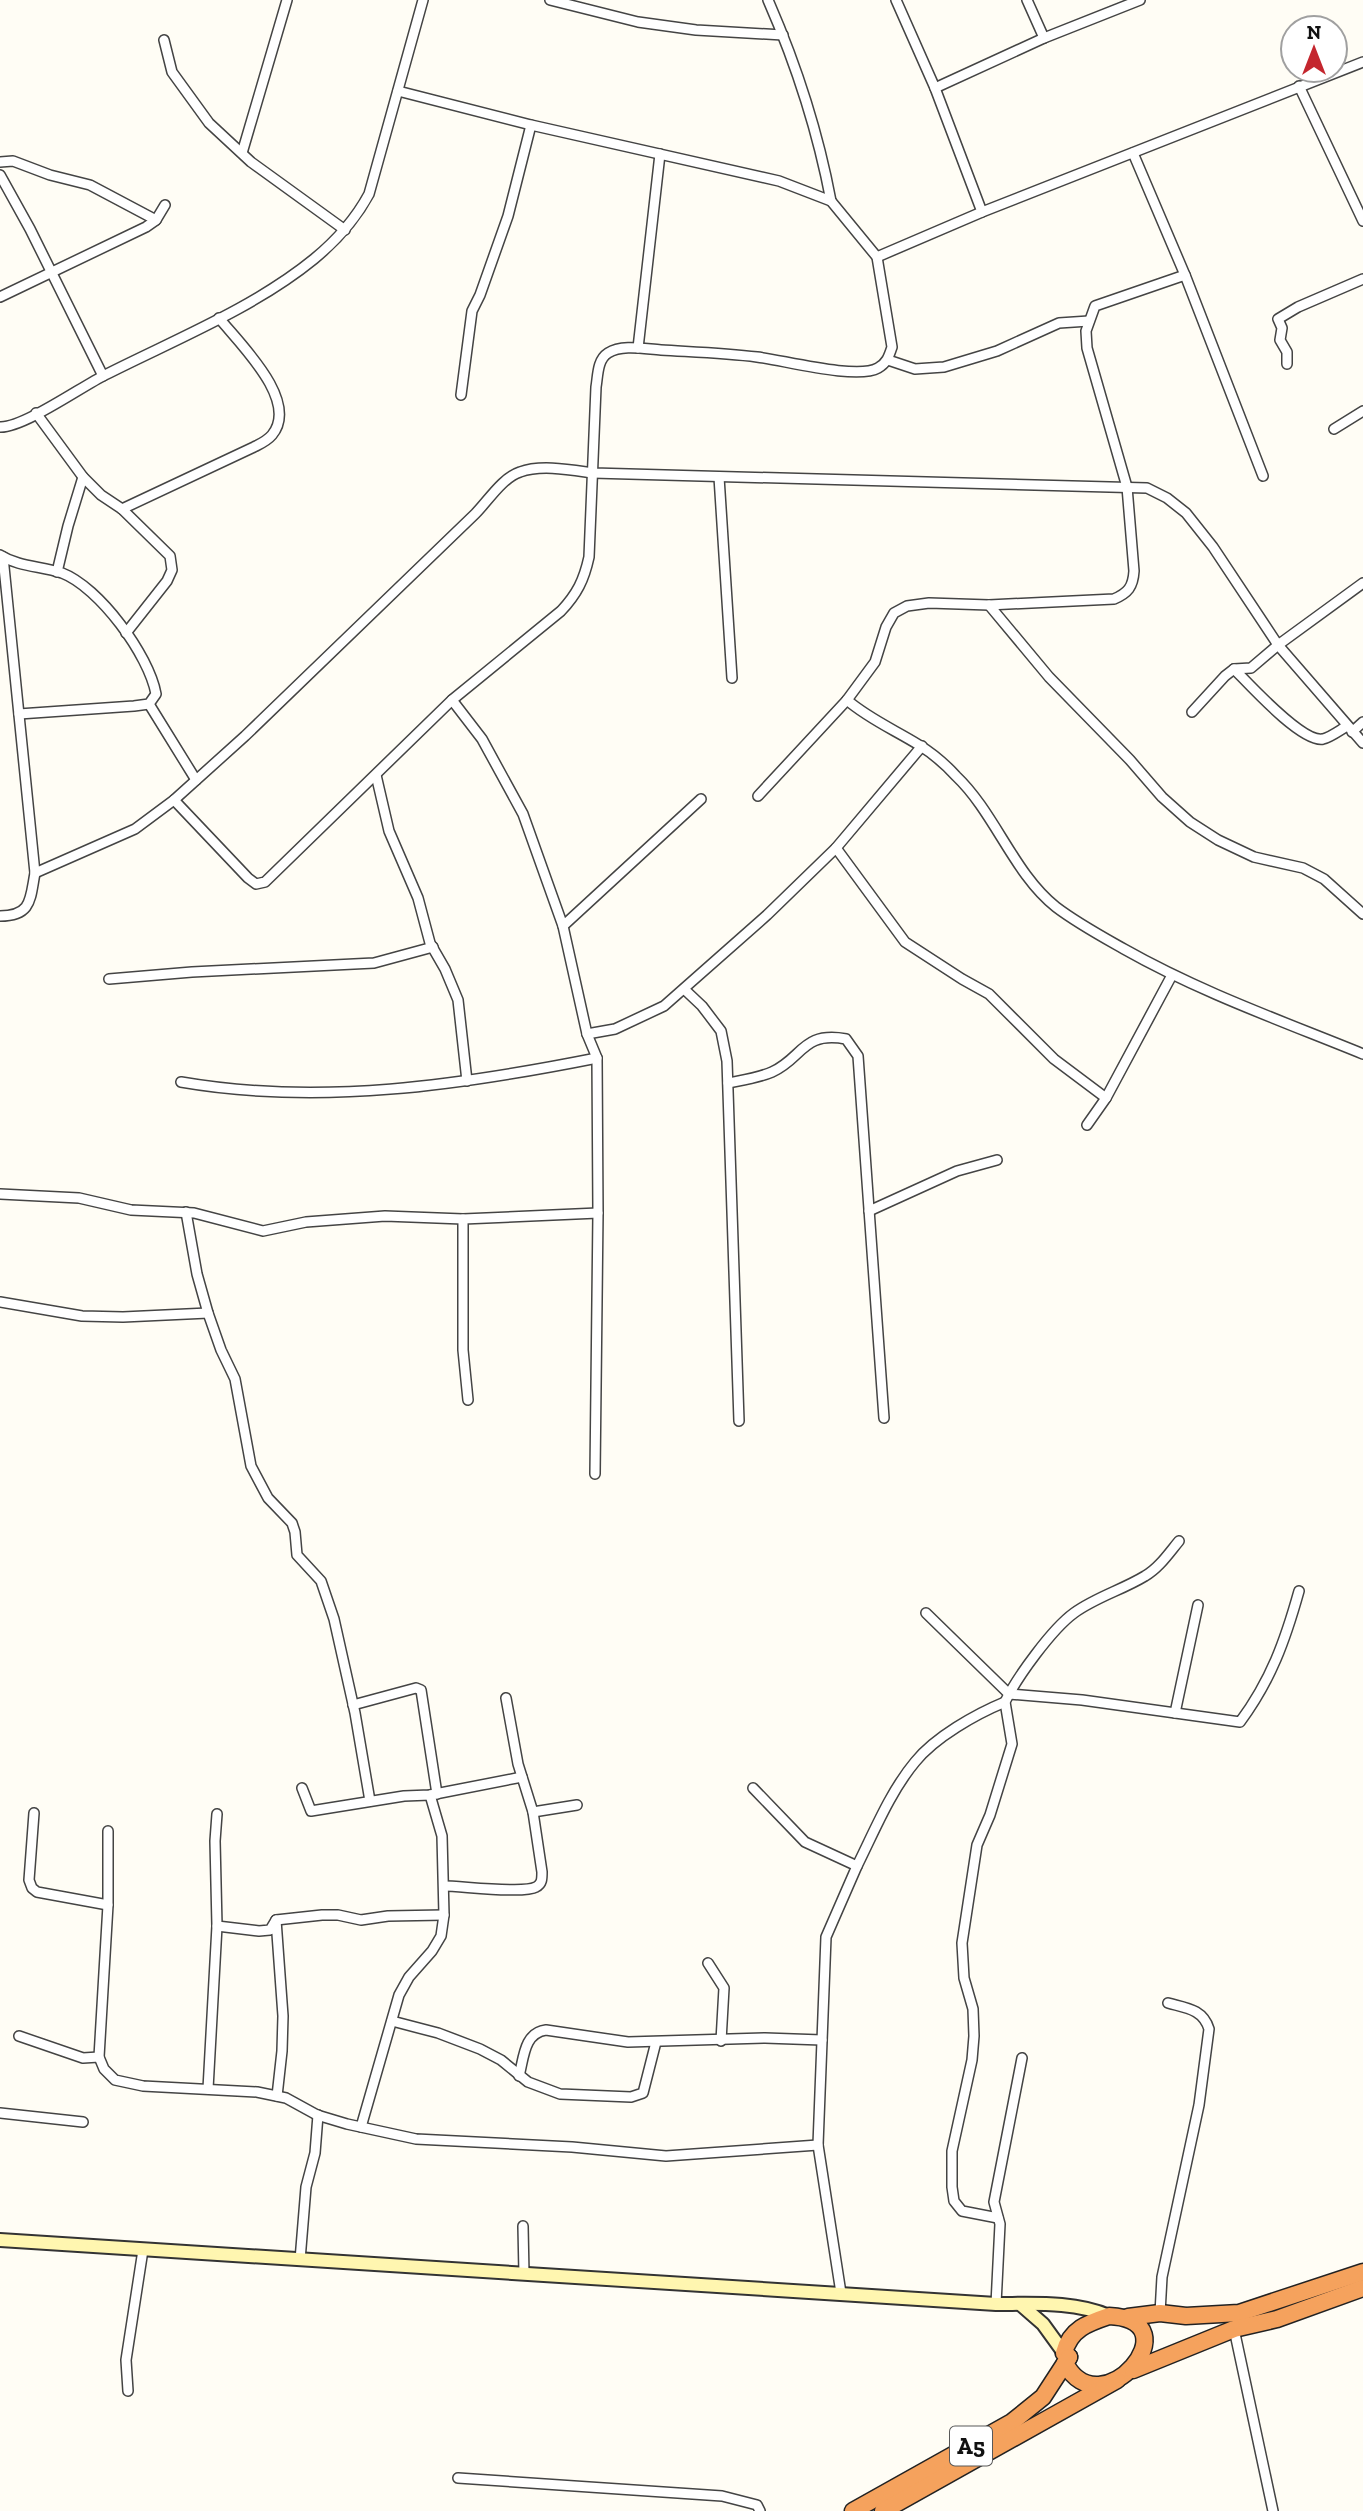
<svg xmlns="http://www.w3.org/2000/svg" width="1363" height="2511" viewBox="0 0 1363 2511" font-family="'Zilla Slab',serif">
  <style>
    .lines { fill: none; stroke-linecap: round; stroke-linejoin: round }
    .street-casing { stroke: #444; stroke-width: 12 }
    .secondary-casing { stroke: #333; stroke-width: 16 }
    .highway-casing { stroke: #222; stroke-width: 19 }
    .street { stroke: #fff; stroke-width: 9 }
    .secondary { stroke: #fff6b0; stroke-width: 12 }
    .highway { stroke: #f5a25d; stroke-width: 16 }
    .labels { text-anchor: middle; stroke-width: 7; stroke-linejoin: round; paint-order: stroke }
    .shield { fill: #fff; stroke: #585858; stroke-width: 2 }
    .shield-label { font-size: 23px; font-weight: bold; fill: #111 }
  </style>
  <rect width="100%" height="100%" fill="#fffdf5"/>
  <g class="lines">
    <g class="street-casing">
      <g id="street">
        <polyline points="550,0 638,22 696,30 783,35"/>
        <path d="M768,0C796,64 818,132 831,201"/>
        <polyline points="896,0 935,88 982,212"/>
        <polyline points="1027,0 1044,38"/>
        <polyline points="164,40 172,72 209,123 251,162 345,230"/>
        <polyline points="1299,86 1363,221"/>
        <polyline points="935,88 1044,38 1140,0"/>
        <polyline points="242,153 287,0"/>
        <polyline points="1133,153 1185,275 1263,476"/>
        <polyline points="0,162 13,161 50,175 90,185 156,220"/>
        <polyline points="0,175 30,229 103,376"/>
        <polyline points="877,257 982,212 1363,62"/>
        <polyline points="0,297 146,227 156,220 165,205"/>
        <polyline points="638,348 660,154"/>
        <polyline points="888,360 915,369 944,367 997,351 1059,323 1089,321"/>
        <polyline points="1287,364 1287,352 1280,340 1282,328 1278,319 1298,307 1363,279"/>
        <polyline points="461,395 472,311 480,295 508,216 531,125"/>
        <polyline points="36,413 83,477 101,495 122,509 170,556 172,570 167,581 126,633"/>
        <path d="M0,427C23,428 81,387 105,375C174,340 254,308 314,259C337,240 355,220 369,194L423,0"/>
        <polyline points="1334,429 1363,411"/>
        <polyline points="719,477 732,678"/>
        <path d="M122,509L254,447C260,444 267,441 272,435C300,401 240,344 219,318"/>
        <path d="M0,555C19,567 41,566 62,573C99,587 149,655 156,694L149,704L134,706L19,714"/>
        <polyline points="57,572 68,526 83,477"/>
        <polyline points="989,605 1049,677 1130,760 1162,797 1190,822 1218,840 1254,857 1303,868 1324,879 1363,914"/>
        <path d="M1234,669C1249,684 1302,743 1323,739C1331,737 1340,730 1347,726"/>
        <polyline points="452,700 482,739 523,814 563,926 587,1034 597,1058 598,1213 595,1474"/>
        <path d="M847,700C869,719 895,730 919,745C932,753 946,765 956,776C995,813 1014,874 1056,907C1077,923 1101,936 1124,949C1200,992 1282,1021 1363,1054"/>
        <polyline points="149,704 196,780"/>
        <polyline points="1192,712 1225,676 1234,669 1251,668 1278,645 1363,583"/>
        <polyline points="1352,732 1363,722"/>
        <polyline points="376,775 389,831 418,898 430,943 445,969 458,1000 467,1081"/>
        <path d="M758,796L847,700L875,662L886,627L894,613L907,606L929,603L989,605L1114,599C1128,593 1133,587 1134,571L1127,487L1087,348L1086,331L1095,306L1185,275"/>
        <path d="M174,800L248,878L256,884L265,882L452,700L561,611C577,594 584,580 589,557L596,387C598,376 597,360 608,353C622,344 645,349 661,350C693,352 725,353 757,357C783,360 857,380 878,368C887,363 889,356 892,347L877,257L831,201L779,181L531,125L398,91"/>
        <polyline points="836,848 905,942 962,979 989,994 1054,1059 1106,1098"/>
        <path d="M35,873L135,829L174,800L245,736L475,514C488,501 502,478 520,472C541,464 572,470 593,473L1147,488L1167,498L1186,513L1213,547L1278,645L1363,743"/>
        <path d="M0,916C32,916 30,899 35,873L3,557"/>
        <polyline points="563,926 701,799"/>
        <polyline points="109,979 192,972 374,963 433,947"/>
        <polyline points="684,989 702,1006 721,1031 727,1061 739,1421"/>
        <polyline points="587,1034 615,1029 664,1006 767,915 836,848 922,746"/>
        <path d="M181,1082C320,1106 461,1085 597,1058"/>
        <path d="M728,1083C743,1080 758,1078 772,1072C803,1058 802,1031 846,1039L858,1056L884,1418"/>
        <polyline points="1087,1125 1106,1098 1172,975"/>
        <polyline points="0,1194 79,1198 131,1210 194,1213 263,1231 306,1222 385,1216 463,1219 598,1213"/>
        <polyline points="869,1211 957,1171 997,1160"/>
        <polyline points="186,1212 197,1274 208,1313 221,1350 235,1379 251,1466 268,1498 292,1523 295,1532 297,1555 321,1581 334,1619 355,1713 370,1801"/>
        <polyline points="463,1219 463,1350 468,1400"/>
        <polyline points="0,1302 82,1316 123,1317 208,1313"/>
        <path d="M926,1613L1009,1694L1082,1700L1240,1722C1271,1680 1285,1641 1299,1591"/>
        <polyline points="353,1705 416,1688 421,1690 437,1794"/>
        <polyline points="1175,1713 1198,1605"/>
        <polyline points="302,1788 311,1811 404,1796 430,1795 522,1777"/>
        <polyline points="753,1788 805,1842 857,1866 826,1937 818,2145 841,2293"/>
        <polyline points="533,1812 577,1805"/>
        <polyline points="34,1813 29,1880 32,1888 37,1892 108,1905"/>
        <polyline points="108,1831 108,1905 99,2057 104,2069 115,2080 143,2086 257,2092 286,2098 317,2115 347,2124 416,2139 572,2147 666,2156 818,2145"/>
        <path d="M857,1866C874,1832 890,1792 915,1762C935,1737 976,1714 1005,1702"/>
        <path d="M444,1886C461,1886 524,1894 536,1887C542,1884 542,1879 542,1872L533,1812L518,1764L506,1698"/>
        <polyline points="276,1920 322,1915 338,1915 361,1920 388,1916 444,1915"/>
        <polyline points="217,1926 259,1931 270,1930 276,1920 283,2016 282,2051 277,2096"/>
        <polyline points="708,1963 724,1988 721,2041"/>
        <polyline points="392,2021 438,2033 480,2049 501,2060 528,2082 560,2094 631,2097 643,2093 656,2042"/>
        <polyline points="19,2036 83,2058 99,2057"/>
        <path d="M519,2076C524,2057 524,2033 546,2030L628,2042L765,2038L822,2040"/>
        <polyline points="208,2089 217,1926 215,1841 217,1814"/>
        <polyline points="0,2113 83,2122"/>
        <polyline points="361,2127 399,1995 409,1977 432,1951 441,1936 444,1915 442,1836 430,1795"/>
        <path d="M998,2218L962,2211L954,2201L952,2187V2151L972,2060L974,2036L973,2009L964,1978L962,1943L977,1845L990,1815L1012,1744L1005,1702C1017,1677 1052,1629 1074,1613C1096,1597 1122,1590 1145,1576C1159,1568 1169,1553 1179,1541"/>
        <polyline points="523,2226 524,2274"/>
        <polyline points="300,2260 306,2187 315,2153 318,2115"/>
        <polyline points="996,2304 1000,2224 994,2202 1022,2058"/>
        <path d="M1160,2313L1162,2277L1199,2105L1209,2029C1203,2009 1186,2008 1168,2003"/>
        <polyline points="1234,2329 1273,2511"/>
        <polyline points="128,2391 126,2360 143,2250"/>
        <polyline points="458,2478 722,2496 757,2505 760,2511"/>
      </g>
    </g>
    <g class="secondary-casing">
      <g id="secondary">
        <path d="M0,2240L996,2304C1034,2304 1074,2301 1109,2316"/>
        <polyline points="1020,2304 1043,2324 1064,2353"/>
      </g>
    </g>
    <g class="highway-casing">
      <g id="highway">
        <path d="M1109,2316C1196,2320 1100,2431 1065,2363L1069,2357L1064,2353C1070,2329 1088,2323 1109,2316Z"/>
        <polyline points="1128,2317 1160,2313 1186,2316 1239,2313 1363,2272"/>
        <polyline points="1133,2370 1234,2329 1277,2319 1363,2288"/>
        <polyline points="853,2511 1012,2422 1043,2397 1069,2357"/>
        <polyline points="883,2511 1117,2380"/>
      </g>
    </g>
    <use href="#street" class="street"/>
    <use href="#secondary" class="secondary"/>
    <use href="#highway" class="highway"/>
  </g>
  <g class="labels">
    <rect class="shield" x="950" y="2426.5" width="42" height="39" rx="5"/>
    <g class="shield-label">
      <text x="971" y="2454">A5</text>
    </g>
  </g>
  <g transform="translate(1314 49)"><circle r="33" fill="#ffffff" stroke="#a0a0a0" stroke-width="2"/>
  <path d="M0-5L12 26L0 18L-12 26Z" fill="#c4262e"/>
  <text y="-10" font-size="19" font-weight="bold" text-anchor="middle" fill="#111111">N</text>
  </g>
</svg>
